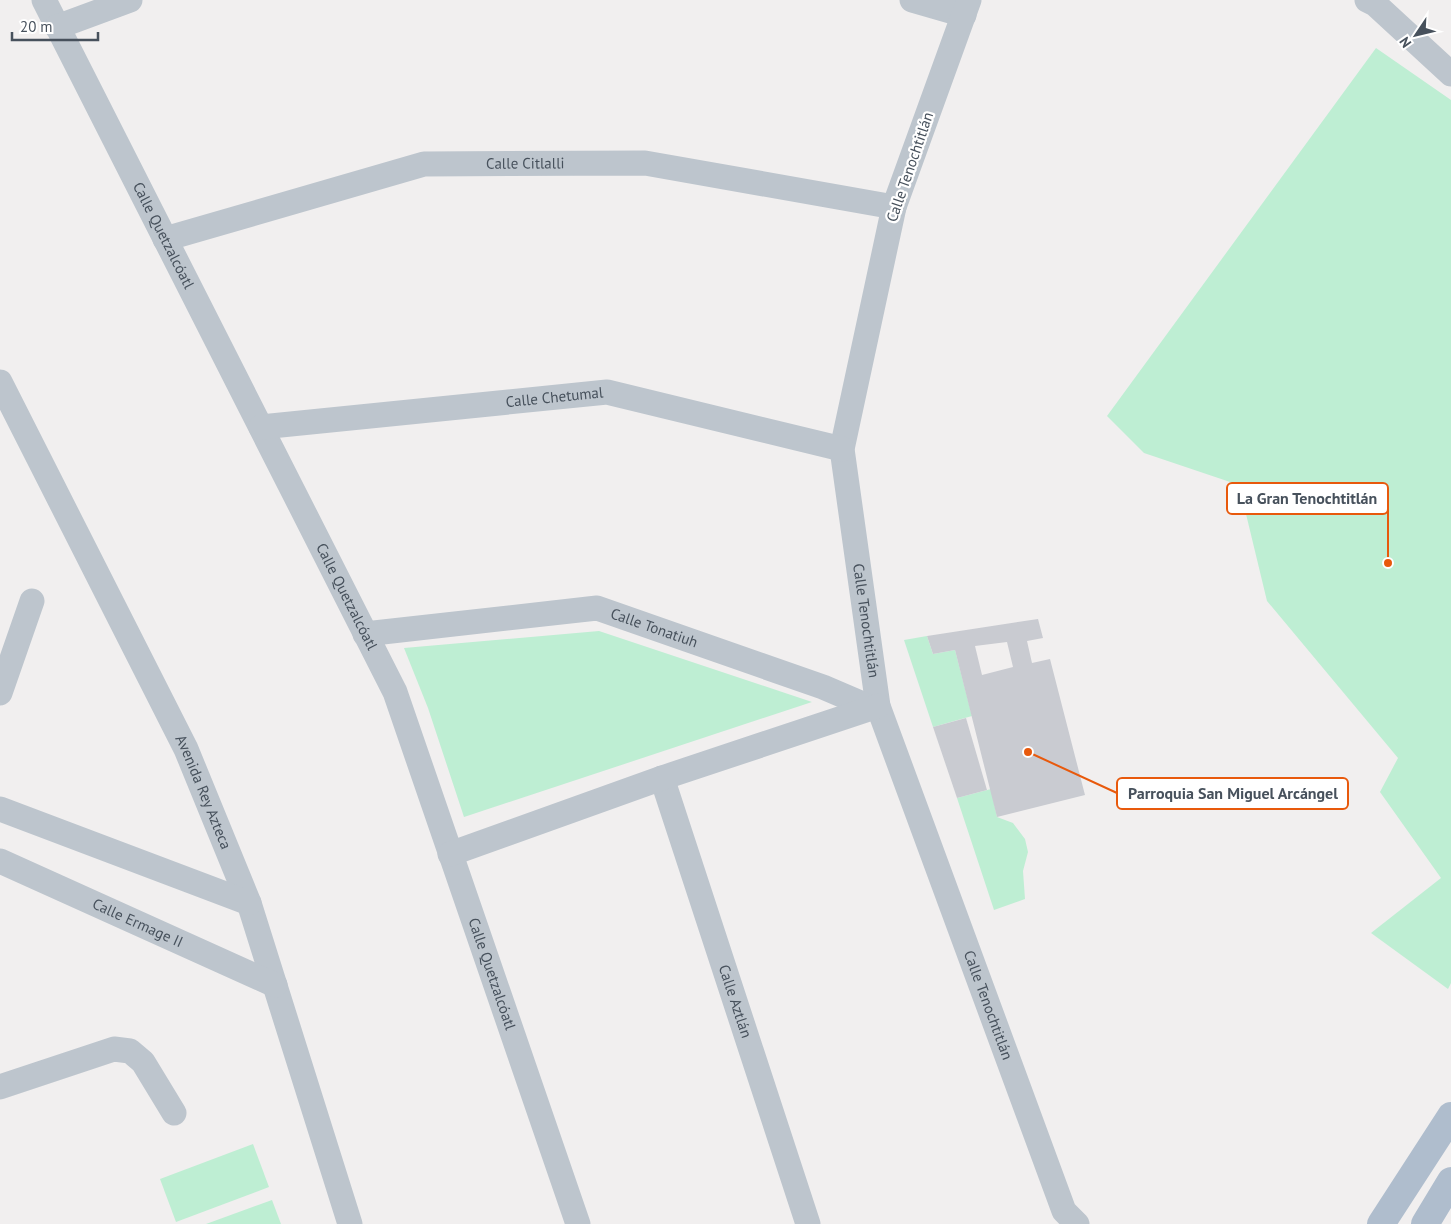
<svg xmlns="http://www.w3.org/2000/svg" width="1451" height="1224" viewBox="0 0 1451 1224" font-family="'PT Sans',sans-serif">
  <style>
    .green { fill: #beeed3 }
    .building { fill: #c9cbd1; fill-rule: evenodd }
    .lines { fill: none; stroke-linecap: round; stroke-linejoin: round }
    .minor { stroke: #bdc5cd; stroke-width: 25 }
    .primary { stroke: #afbdcd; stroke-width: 28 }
    .labels { text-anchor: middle; stroke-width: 4.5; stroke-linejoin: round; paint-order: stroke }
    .street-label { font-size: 15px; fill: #47515c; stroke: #fff }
    .leader { fill: none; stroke: #e8590c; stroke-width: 2 }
    .callout-dot { fill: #e8590c; stroke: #fff; stroke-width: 2 }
    .callout { fill: #fff; stroke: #e8590c; stroke-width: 2 }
    .callout-label { font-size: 16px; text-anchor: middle; font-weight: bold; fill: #47515c }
  </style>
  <rect width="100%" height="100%" fill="#f1efef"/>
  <g class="green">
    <polygon points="1376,48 1451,100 1451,983 1448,989 1371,933 1441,878 1380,792 1398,758 1267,601 1239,485 1144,453 1107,416"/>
    <polygon points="599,631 812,702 464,817 428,708 404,648"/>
    <polygon points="927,636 933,654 955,650 972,716 933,727 904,640"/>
    <polygon points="991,789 997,817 1013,823 1025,839 1028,852 1023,871 1025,899 994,910 957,798"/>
    <polygon points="253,1144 269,1187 176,1222 160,1179"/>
    <polygon points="272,1200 281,1224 206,1224"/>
  </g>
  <g class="building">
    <path d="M1038,619L1043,638L1027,641L1032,663L1050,659L1085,795L997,817L955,650L933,654L927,636ZM1007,642L1013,667L982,675L975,646Z"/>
    <polygon points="966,718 987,790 957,798 933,727"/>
  </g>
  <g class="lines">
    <g class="minor">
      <path id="s1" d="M44,0L395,692L578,1224"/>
      <polyline points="912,0 964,15"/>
      <path id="s2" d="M969,0L894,207L842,449L878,706L1064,1211L1077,1224"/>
      <polyline points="1367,0 1375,4 1451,74"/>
      <polyline points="57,27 130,0"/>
      <path id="s3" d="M165,239L424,164L645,163L894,207"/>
      <path id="s4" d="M0,382L186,749L249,903L350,1224"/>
      <path id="s5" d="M261,427L607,392L842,449"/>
      <path id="s6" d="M365,634L597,608L823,687L872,708"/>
      <polyline points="0,693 32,601"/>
      <path id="s7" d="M662,778L808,1224"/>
      <polyline points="0,809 249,903"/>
      <polyline points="450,854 662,778 878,706"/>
      <path id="s8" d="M0,861L275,985"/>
      <polyline points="0,1087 114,1049 130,1051 143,1062 174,1113"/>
    </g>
    <g class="primary">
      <polyline points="1381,1224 1451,1116"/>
      <polyline points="1425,1224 1451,1181"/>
    </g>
  </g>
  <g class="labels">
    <g class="street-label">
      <text dy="5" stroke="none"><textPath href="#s3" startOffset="371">Calle Citlalli</textPath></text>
      <text transform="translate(910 167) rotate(-71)" y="5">Calle Tenochtitlán</text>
      <text dy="5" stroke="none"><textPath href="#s1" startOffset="264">Calle Quetzalcóatl</textPath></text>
      <text dy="5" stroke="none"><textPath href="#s5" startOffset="295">Calle Chetumal</textPath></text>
      <text dy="5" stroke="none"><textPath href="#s1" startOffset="669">Calle Quetzalcóatl</textPath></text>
      <text dy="5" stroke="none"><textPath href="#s2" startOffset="641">Calle Tenochtitlán</textPath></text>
      <text dy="5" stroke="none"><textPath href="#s6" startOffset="294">Calle Tonatiuh</textPath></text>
      <text dy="5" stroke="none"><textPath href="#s4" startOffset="458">Avenida Rey Azteca</textPath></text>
      <text dy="5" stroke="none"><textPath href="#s8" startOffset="151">Calle Ermage II</textPath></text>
      <text dy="5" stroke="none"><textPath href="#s1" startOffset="1074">Calle Quetzalcóatl</textPath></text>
      <text dy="5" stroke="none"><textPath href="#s7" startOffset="235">Calle Aztlán</textPath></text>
      <text dy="5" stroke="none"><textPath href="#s2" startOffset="1046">Calle Tenochtitlán</textPath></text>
    </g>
  </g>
  <path class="leader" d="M1388 563L1388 499M1028 752L1117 793"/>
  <g class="callout-dot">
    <circle cx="1388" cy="563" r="5"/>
    <circle cx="1028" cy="752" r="5"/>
  </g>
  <g class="callout">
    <rect x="1227" y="483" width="161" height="31" rx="5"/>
    <rect x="1117" y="778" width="231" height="31" rx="5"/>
  </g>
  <g class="callout-label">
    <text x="1307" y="504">La Gran Tenochtitlán</text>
    <text x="1233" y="799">Parroquia San Miguel Arcángel</text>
  </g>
  <g transform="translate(1416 35) rotate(235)" stroke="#ffffff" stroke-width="4" paint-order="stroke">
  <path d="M0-4L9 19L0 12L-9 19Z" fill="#47515c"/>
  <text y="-8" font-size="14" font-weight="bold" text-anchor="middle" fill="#47515c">N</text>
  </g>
  <path d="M12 32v8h86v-8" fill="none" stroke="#47515c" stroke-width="2.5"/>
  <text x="20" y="32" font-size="15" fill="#47515c" stroke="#ffffff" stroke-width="4" paint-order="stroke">20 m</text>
</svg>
